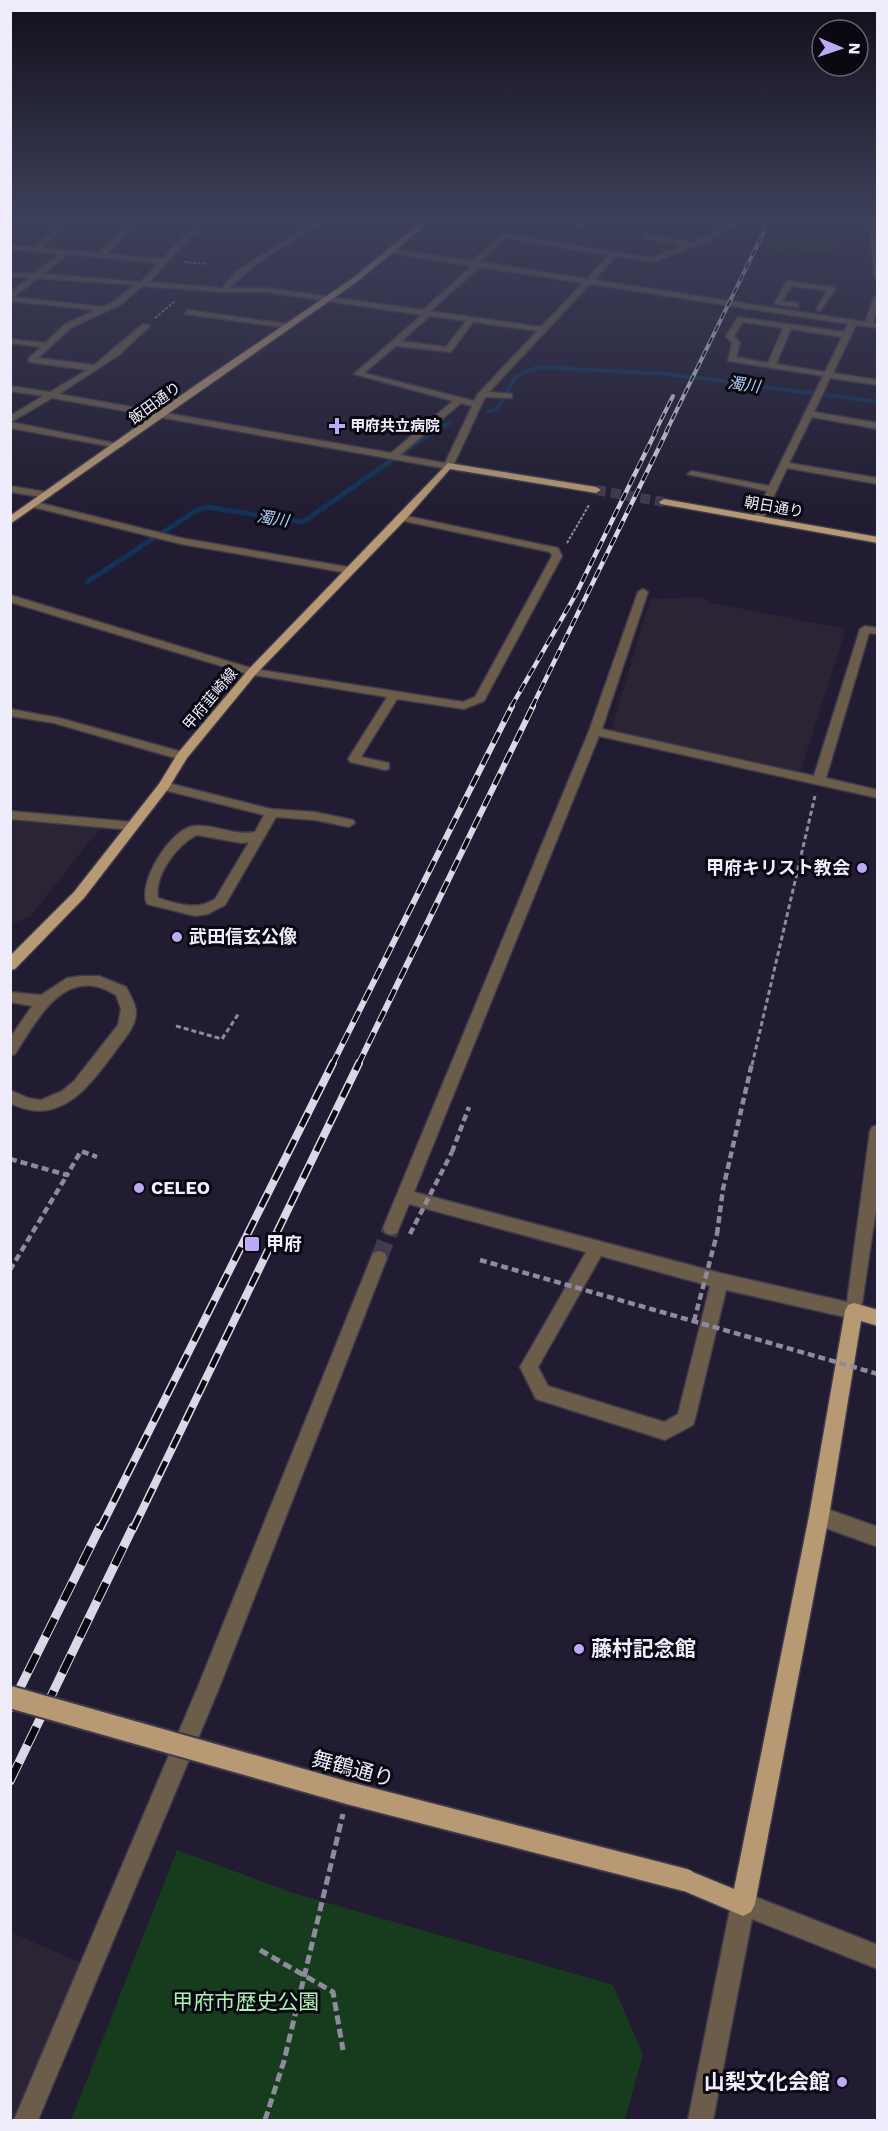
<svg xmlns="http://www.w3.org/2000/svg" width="888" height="2131" viewBox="0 0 888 2131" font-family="'Work Sans','Noto Sans JP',sans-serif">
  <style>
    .commercial { fill: #2a2434 }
    .green { fill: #173c1d }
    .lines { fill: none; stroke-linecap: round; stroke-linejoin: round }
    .stream-far1 { stroke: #113357; stroke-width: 4 }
    .stream { stroke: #113357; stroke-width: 5 }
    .minor-tunnel { stroke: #403b4f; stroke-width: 17; stroke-dasharray: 17 8; stroke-linecap: butt }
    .major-tunnel { stroke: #403b4f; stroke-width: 10; stroke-dasharray: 10 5; stroke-linecap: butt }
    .minor-casing { stroke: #3e394d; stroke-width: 3 }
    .major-casing { stroke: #3e394d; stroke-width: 3 }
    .path-far3 { stroke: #8f8b9d; stroke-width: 2; stroke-dasharray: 3 1.5; stroke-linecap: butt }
    .path-far2 { stroke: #8f8b9d; stroke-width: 3; stroke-dasharray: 5 3; stroke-linecap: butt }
    .path-far1 { stroke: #8f8b9d; stroke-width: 4.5; stroke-dasharray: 7 4; stroke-linecap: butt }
    .path { stroke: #8f8b9d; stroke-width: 5; stroke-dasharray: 9 4.5; stroke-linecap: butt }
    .minor { fill: #6b5d4a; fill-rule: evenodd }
    .major { fill: #b79973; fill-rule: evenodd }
    .rail-far4-casing { stroke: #dad7e7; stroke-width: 4 }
    .rail-far3-casing { stroke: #dad7e7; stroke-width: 4.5 }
    .rail-far2-casing { stroke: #dad7e7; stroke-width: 6 }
    .rail-far1-casing { stroke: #dad7e7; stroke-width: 8 }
    .rail-casing { stroke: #dad7e7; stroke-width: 9 }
    .rail-far4 { stroke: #0a0811; stroke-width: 2; stroke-dasharray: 7; stroke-linecap: butt }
    .rail-far3 { stroke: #0a0811; stroke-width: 3; stroke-dasharray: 9; stroke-linecap: butt }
    .rail-far2 { stroke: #0a0811; stroke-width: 4; stroke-dasharray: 12; stroke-linecap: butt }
    .rail-far1 { stroke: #0a0811; stroke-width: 5; stroke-dasharray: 15; stroke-linecap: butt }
    .rail { stroke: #0a0811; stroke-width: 7; stroke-dasharray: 20; stroke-linecap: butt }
    .major-bridge-casing { stroke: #3e394d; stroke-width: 26; stroke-linecap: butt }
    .path-bridge { stroke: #8f8b9d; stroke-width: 4.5; stroke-dasharray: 7 4; stroke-linecap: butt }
    .major-bridge { stroke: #b79973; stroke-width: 22 }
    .poi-dot { fill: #bda9f5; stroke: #0a0811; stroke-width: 2 }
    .labels { text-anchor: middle; stroke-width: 6; stroke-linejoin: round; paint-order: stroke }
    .far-street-label { font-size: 15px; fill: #efecfb; stroke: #0a0811 }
    .far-poi-label { font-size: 15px; font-weight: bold; fill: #efecfb; stroke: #0a0811; text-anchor: start }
    .far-water-label { font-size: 16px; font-style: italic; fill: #b1d2f7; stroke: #0a0811 }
    .poi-label { font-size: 18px; font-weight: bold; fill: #efecfb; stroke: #0a0811; text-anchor: start }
    .near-poi-label { font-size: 21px; font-weight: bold; fill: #efecfb; stroke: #0a0811; text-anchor: start }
    .near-street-label { font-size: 21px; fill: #efecfb; stroke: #0a0811 }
    .near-park-label { font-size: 21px; fill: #aef0b4; stroke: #0a0811 }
  </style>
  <rect width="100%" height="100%" fill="#211c31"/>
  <g class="commercial">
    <polygon points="702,597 712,603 846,629 800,772 611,731 650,599"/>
    <polygon points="10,821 101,827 30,917 14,923 10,923"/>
    <polygon points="10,1932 91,1967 26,2120 11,2120"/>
  </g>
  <g class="green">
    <polygon points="782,229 832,234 836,252 794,250 790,254 770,252"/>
    <polygon points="177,1850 290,1892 613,1985 643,2054 625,2120 71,2120"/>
  </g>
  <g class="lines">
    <g class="stream-far1">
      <polyline points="489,411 497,409 516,376 537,367 668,374 878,402"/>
      <polyline points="432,432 450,423"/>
    </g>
    <polyline class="stream" points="87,582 197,510 207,507 303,522 434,431"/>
    <polyline class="minor-tunnel" points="379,1258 391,1228"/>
    <polyline class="major-tunnel" points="596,490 664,502"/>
    <g class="minor-casing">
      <g id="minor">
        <path d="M65,219H73L42,248L99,253L135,219H142L107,254L163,259L200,219H207L149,282L222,288L236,272L310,224L320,219H331C297,238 258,258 230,288H266L423,310L472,266L393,253L390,249L472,261L503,234L650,258L684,245L642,237L645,232H649V235L692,243L735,219H744L708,241L654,262L616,256L594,280L865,322L874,297L878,295V309L873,323L878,324V328L856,325L833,373L878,380V385L830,378L814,412L878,423V429L812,417L789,463L878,478V484L787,468L763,519L758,522L753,519L767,491L687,474L692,471L769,486L823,376L728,361L732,343L726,336L738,317L844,332L848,324L590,284L489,392L512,394V398L485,397L453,466L448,469L52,398L11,422L124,445L119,448L10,428V416L43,396L10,391V386L50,392L87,370L29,362V358L41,347L10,343V339L45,343L65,324L95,310L10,301V293L29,278L10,276V272L35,274L59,254L10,249V245L34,248ZM505,238L609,255L587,279L479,262ZM68,254L159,263L141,282L43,274ZM480,267L583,283L541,327L430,311ZM38,278L134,285L116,300L103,307L14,297ZM142,286L224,292H266L422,315L354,374L453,401L391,453L59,394L119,355L150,326L143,324L94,365L38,358L71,328L122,304ZM430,316L466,321L446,347L401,341ZM473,322L537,331L478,394L474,401L364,373L396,346L451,352ZM743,322L783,328L768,363L736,357L740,343L734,336ZM791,329L842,337L825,372L776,364ZM461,403L472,406L445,463L400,455Z"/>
        <polygon points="531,219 555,219 586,225 583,227"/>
        <polygon points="826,219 877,219 878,279 874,277 870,225"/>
        <polygon points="787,281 832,287 836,289 820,311 816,309 827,291 792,286 782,301 798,303 798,307 774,304"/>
        <polygon points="188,310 288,324 292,326 288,328 185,314"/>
        <polygon points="10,486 47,492 52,495 47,498 10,492"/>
        <polygon points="36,502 181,538 348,567 353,570 348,573 181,544 33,507 33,503"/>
        <polygon points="402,515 558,548 562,556 484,701 464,709 397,699 361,757 389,763 389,769 385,770 350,762 348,759 387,697 248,674 10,602 10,595 254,669 463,702 475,697 552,556 550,552 399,520 399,516"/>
        <path d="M643,589L648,592L602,729L814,776L860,629L865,626L878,628V634L869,633L826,778L878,790V798L599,736L414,1192L720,1273L847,1302L870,1131L872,1127L878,1125V1196L860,1317L854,1319L726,1290L695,1419L693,1425L665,1440L536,1399L520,1367L586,1252L409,1204L397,1233L391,1235L385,1233L383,1228L589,731L638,592ZM601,1256L710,1286L678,1414L664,1422L548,1386L538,1367Z"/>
        <polygon points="10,709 59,718 186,753 188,756 182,760 54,723 10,716"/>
        <path d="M164,782L271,809L315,812L353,820L355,823L349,827L315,820L276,817L225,905L208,914L195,916L147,904C137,883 171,828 194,826C215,824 233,836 255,832L264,815L160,789V783ZM197,835L241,843L249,842L215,899C196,911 179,904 158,898C154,875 177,845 197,835Z"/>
        <polygon points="10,811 132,822 138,826 132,830 10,819"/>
        <path d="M82,976H99L126,987C130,995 136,1004 136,1013C136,1028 122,1041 114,1053C88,1088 59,1128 10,1103V1090L28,1098L41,1100L62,1091L74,1081L118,1025L121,1009L116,995C110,992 104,988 98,987C58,976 33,1027 15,1054L10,1056V1038L32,1006L10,1002V992L41,995L67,978Z"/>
        <polygon points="379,1251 385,1253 387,1258 217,1693 38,2120 14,2120 197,1689 371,1258 373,1253"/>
        <polygon points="819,1506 878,1527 878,1547 812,1523 809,1516 812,1509"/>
        <polygon points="743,1892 878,1945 878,1969 752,1919 713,2120 688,2120 731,1904 735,1896"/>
      </g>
    </g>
    <g class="major-casing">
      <g id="major">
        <polygon points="425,219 433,219 358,281 10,524 10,516 193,387 353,278"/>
        <polygon points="448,463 596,487 601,490 596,493 450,469 405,520 256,674 187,758 168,789 84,898 15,969 10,970 10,956 74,892 159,784 178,753 248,670"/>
        <polygon points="664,499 878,537 878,543 661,504 659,502"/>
        <polygon points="854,1303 878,1310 878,1326 861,1321 829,1516 755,1904 751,1912 743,1916 677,1888 674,1880 677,1872 685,1869 734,1889 809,1516 845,1311 848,1305"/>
      </g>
    </g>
    <g class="path-far3">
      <polyline points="184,262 207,264"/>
      <polyline points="155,318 175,301"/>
      <polyline points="567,543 589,505"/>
    </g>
    <g class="path-far2">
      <polyline points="176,1026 222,1039 239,1013"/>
      <polyline points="752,1065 815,796"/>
    </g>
    <g class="path-far1">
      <polyline points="452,1152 469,1107"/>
      <polyline points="10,1159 67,1175 81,1151 97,1157"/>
      <polyline points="717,1234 723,1189 752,1063"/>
      <polyline points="10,1270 67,1175"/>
    </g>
    <g class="path">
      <polyline points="260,1950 333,1992 343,2050"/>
      <polyline points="265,2120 284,2061 343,1814"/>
    </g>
    <use href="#minor" class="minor"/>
    <use href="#major" class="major"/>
    <g class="rail-far4-casing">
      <g id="rail-far4">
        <polyline points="655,432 673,396"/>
        <polyline points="666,432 770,219"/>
      </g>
    </g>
    <g class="rail-far3-casing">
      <g id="rail-far3">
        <polyline points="511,707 576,594 656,431"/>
        <polyline points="532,707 667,431"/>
      </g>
    </g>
    <g class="rail-far2-casing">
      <g id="rail-far2">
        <polyline points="332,1065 512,706"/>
        <polyline points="358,1065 533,706"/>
      </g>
    </g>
    <g class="rail-far1-casing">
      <g id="rail-far1">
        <polyline points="100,1529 333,1063"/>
        <polyline points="133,1529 359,1063"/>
      </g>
    </g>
    <g class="rail-casing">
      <g id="rail">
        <polyline points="10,1708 100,1527"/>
        <polyline points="10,1781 133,1527"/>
      </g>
    </g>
    <use href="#rail-far4" class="rail-far4"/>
    <use href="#rail-far3" class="rail-far3"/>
    <use href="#rail-far2" class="rail-far2"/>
    <use href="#rail-far1" class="rail-far1"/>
    <use href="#rail" class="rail"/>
    <g class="major-bridge-casing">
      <polyline id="major-bridge" points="10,1697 348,1793 685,1880"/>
    </g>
    <g class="path-bridge">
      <polyline points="410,1234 452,1152"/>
      <polyline points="480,1260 878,1374"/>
      <polyline points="694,1321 717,1234"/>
    </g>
    <use href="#major-bridge" class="major-bridge"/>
  </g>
  <linearGradient id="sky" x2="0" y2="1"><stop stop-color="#120f1b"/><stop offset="0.42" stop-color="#3d405a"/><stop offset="1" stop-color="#3d405a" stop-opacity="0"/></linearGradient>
  <rect width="888" height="518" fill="url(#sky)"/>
  <g class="poi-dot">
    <path d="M334 417h6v6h6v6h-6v6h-6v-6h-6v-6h6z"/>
    <circle cx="862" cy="868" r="6"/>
    <circle cx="177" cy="937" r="6"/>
    <circle cx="139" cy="1188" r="6"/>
    <rect x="244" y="1236" width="16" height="16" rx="3"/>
    <circle cx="579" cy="1649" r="6"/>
    <circle cx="842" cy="2082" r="6"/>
  </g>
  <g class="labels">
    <g class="far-street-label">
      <text transform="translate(155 403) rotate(-36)" y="5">飯田通り</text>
      <text transform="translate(774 507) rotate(10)" y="5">朝日通り</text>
      <text transform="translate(210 699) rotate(-50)" y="5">甲府韮崎線</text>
    </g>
    <g class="far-poi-label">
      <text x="350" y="431">甲府共立病院</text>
    </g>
    <g class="far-water-label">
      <text transform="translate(744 384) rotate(8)" y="6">濁川</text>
      <text transform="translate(273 518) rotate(9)" y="6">濁川</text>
    </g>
    <g class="poi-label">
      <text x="850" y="874" text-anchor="end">甲府キリスト教会</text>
      <text x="189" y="943">武田信玄公像</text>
      <text x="151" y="1194">CELEO</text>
      <text x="266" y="1250">甲府</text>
    </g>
    <g class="near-poi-label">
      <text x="591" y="1656">藤村記念館</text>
      <text x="830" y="2089" text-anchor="end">山梨文化会館</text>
    </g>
    <g class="near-street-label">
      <text transform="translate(353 1769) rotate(15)" y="7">舞鶴通り</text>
    </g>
    <g class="near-park-label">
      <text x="246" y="2009">甲府市歴史公園</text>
    </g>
  </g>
  <rect width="888" height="2131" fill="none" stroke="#efecfb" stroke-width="24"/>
  <g transform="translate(840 48) rotate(92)"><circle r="28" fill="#0a0811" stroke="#66636f" stroke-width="1.5"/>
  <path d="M0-4.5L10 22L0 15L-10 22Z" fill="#bda9f5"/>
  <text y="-9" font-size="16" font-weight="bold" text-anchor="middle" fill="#efecfb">N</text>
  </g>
</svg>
